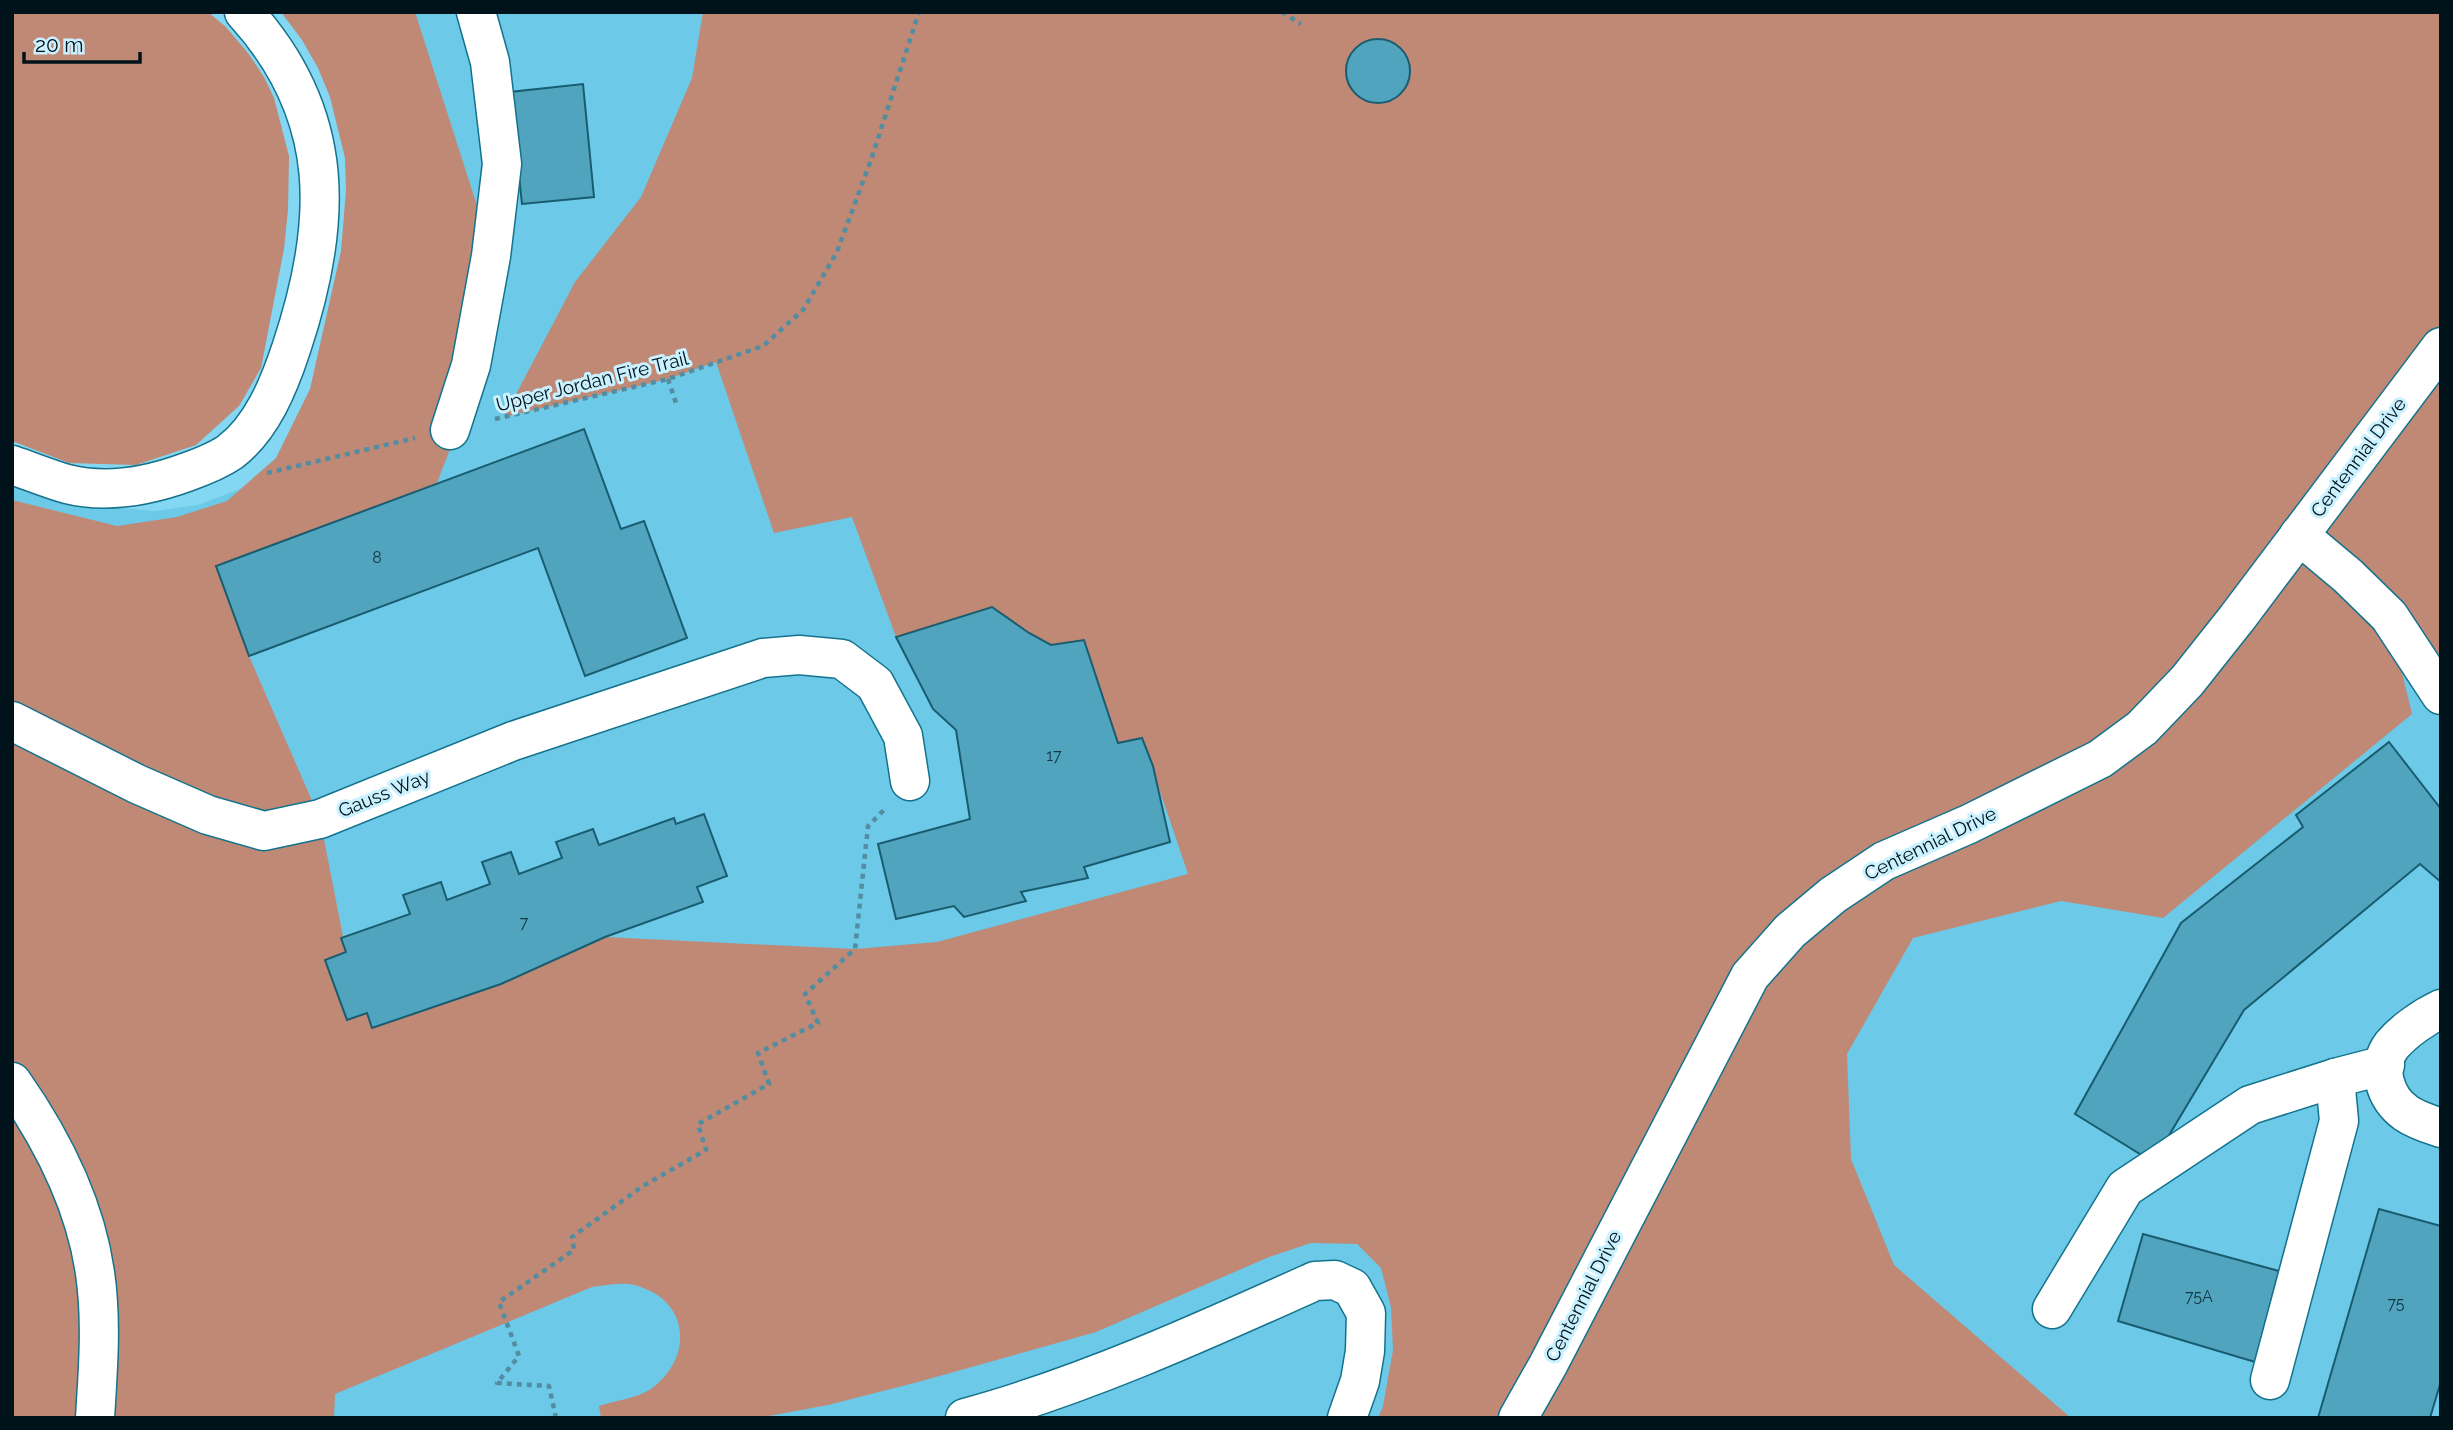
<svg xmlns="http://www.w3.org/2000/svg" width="2453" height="1430" viewBox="0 0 2453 1430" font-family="Raleway,sans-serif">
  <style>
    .built { fill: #6cc9e7 }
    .green { fill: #bf8975 }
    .building { fill: #50a4be; stroke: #195c6f; stroke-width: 2 }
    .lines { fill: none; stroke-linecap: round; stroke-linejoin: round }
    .minor-casing { stroke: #14738c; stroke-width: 41 }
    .path { stroke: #528da1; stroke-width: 4.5; stroke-dasharray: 5 5; stroke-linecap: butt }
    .minor { stroke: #fff; stroke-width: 38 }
    .labels { text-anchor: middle; stroke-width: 6; stroke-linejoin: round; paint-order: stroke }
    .number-label { font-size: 16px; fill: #143744 }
    .street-label { font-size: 19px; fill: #00131b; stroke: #caf1ff }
  </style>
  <rect width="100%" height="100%" fill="#84d7f2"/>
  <polygon class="built" points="379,12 2441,12 2441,1418 12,1418 12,478 109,507 154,511 198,505 240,489 267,472 323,408"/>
  <g class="green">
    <polygon points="12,12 208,12 226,27 248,53 264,77 274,98 289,156 288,210 284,249 261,368 239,406 196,445 136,465 69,463 12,441"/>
    <path d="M281,12H415L479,212L458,428L437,483L216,566L249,656L320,819L346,952L372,1027L501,984L605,937L855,949L937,942L1188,874L1142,738L1118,743L1084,640L1051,645L1029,633L991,607L896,637L852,517L774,533L716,362L668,379L504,417L575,282L641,197L692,78L703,12H2441V699L2389,619L2412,714L2163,918L2061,901L1913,938L1847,1054L1851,1159L1894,1265L2071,1418H1378L1383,1406L1393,1350L1391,1307L1381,1268L1357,1244L1311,1243L1269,1257L1096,1332L918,1382L828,1405L758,1418H601L599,1406C614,1401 638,1398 651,1389C691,1360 692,1305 641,1287C626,1281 608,1285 592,1287L335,1394L334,1418H12V500L117,526L177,517L227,501L276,458L310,389L341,251L346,190L345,158L330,97L318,68L302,40Z"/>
  </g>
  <g class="building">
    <circle cx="1378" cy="71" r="32"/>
    <polygon points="583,84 594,197 522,204 510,92"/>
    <polygon points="584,429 621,529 644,521 687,638 585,676 538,548 249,656 216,566"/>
    <polygon points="992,607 1029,633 1051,645 1084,640 1118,743 1142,738 1153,766 1170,842 1084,867 1088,878 1021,892 1026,901 964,917 954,906 896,919 878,844 970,819 956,730 933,709 896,637"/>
    <polygon points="2389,742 2441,809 2441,882 2420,864 2244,1010 2153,1162 2075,1114 2181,923 2303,827 2296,815"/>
    <polygon points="704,814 727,876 697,887 703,902 605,937 501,984 372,1028 367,1013 347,1020 325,960 346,952 341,938 410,914 403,895 441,882 447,900 490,884 482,862 511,852 519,874 562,858 556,842 593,829 599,845 674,818 676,824"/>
    <polygon points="2379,1209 2441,1226 2441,1381 2430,1418 2318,1418"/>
    <polygon points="2143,1234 2279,1271 2255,1362 2118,1321"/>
  </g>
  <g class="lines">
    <g class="minor-casing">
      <g id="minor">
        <polyline points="450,430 471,365 491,256 502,164 490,62 476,12"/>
        <path d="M12,465C30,471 49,479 67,484C107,494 149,486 187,472C201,467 217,461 230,452C262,428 279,385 291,349C333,224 338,115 244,12"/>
        <polyline points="2299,535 2348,576 2389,616 2441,695"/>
        <polyline points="12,721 137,784 208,815 264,831 320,819 513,741 763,658 799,655 842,659 875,684 903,736 910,781"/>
        <path d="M2441,1009C2424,1017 2404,1031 2392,1045C2375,1067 2385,1098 2406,1113C2416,1120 2429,1124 2441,1128"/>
        <path d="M12,1082C52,1139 85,1203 95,1273C102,1321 98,1370 95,1418"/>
        <polyline points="2052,1309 2125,1188 2250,1105 2335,1078 2385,1065"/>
        <polyline points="2270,1380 2339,1121 2335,1078"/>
        <path d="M965,1418C1083,1386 1204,1331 1315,1281L1335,1280L1352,1288L1366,1313L1365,1351L1360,1381L1347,1418"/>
        <polyline points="1518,1418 1548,1365 1750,976 1790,931 1833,895 1884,861 1969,824 2100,759 2142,728 2187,681 2237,618 2441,347"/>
      </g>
    </g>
    <g class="path">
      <polyline points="1282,12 1301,24"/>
      <polyline points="668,379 677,406"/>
      <polyline points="495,419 668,379 763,346 803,310 837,252 872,157 919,12"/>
      <polyline points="267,473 415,438"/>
      <polyline points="556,1418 549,1386 497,1383 519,1356 499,1302 574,1250 572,1237 643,1186 706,1150 698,1124 769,1084 758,1053 818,1023 805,994 855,949 868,826 884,810"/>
    </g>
    <use href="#minor" class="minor"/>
  </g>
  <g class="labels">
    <g class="number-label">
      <text x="377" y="563">8</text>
      <text x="1054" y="761">17</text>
      <text x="524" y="928">7</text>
      <text x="2199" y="1302">75A</text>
      <text x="2396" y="1309">75</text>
    </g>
    <g class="street-label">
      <text transform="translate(592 381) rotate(-14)" y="7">Upper Jordan Fire Trail</text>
      <text transform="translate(2358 457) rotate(-53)" y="7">Centennial Drive</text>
      <text transform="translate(384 793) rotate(-22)" y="7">Gauss Way</text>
      <text transform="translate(1930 843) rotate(-26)" y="7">Centennial Drive</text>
      <text transform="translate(1583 1296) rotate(-63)" y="7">Centennial Drive</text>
    </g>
  </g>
  <rect width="2453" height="1430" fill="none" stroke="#00131b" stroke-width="28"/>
  <path d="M24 52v10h116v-10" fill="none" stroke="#00131b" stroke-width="3.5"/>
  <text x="35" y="52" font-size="21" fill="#00131b" stroke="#caf1ff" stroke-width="5" paint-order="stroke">20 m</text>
</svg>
